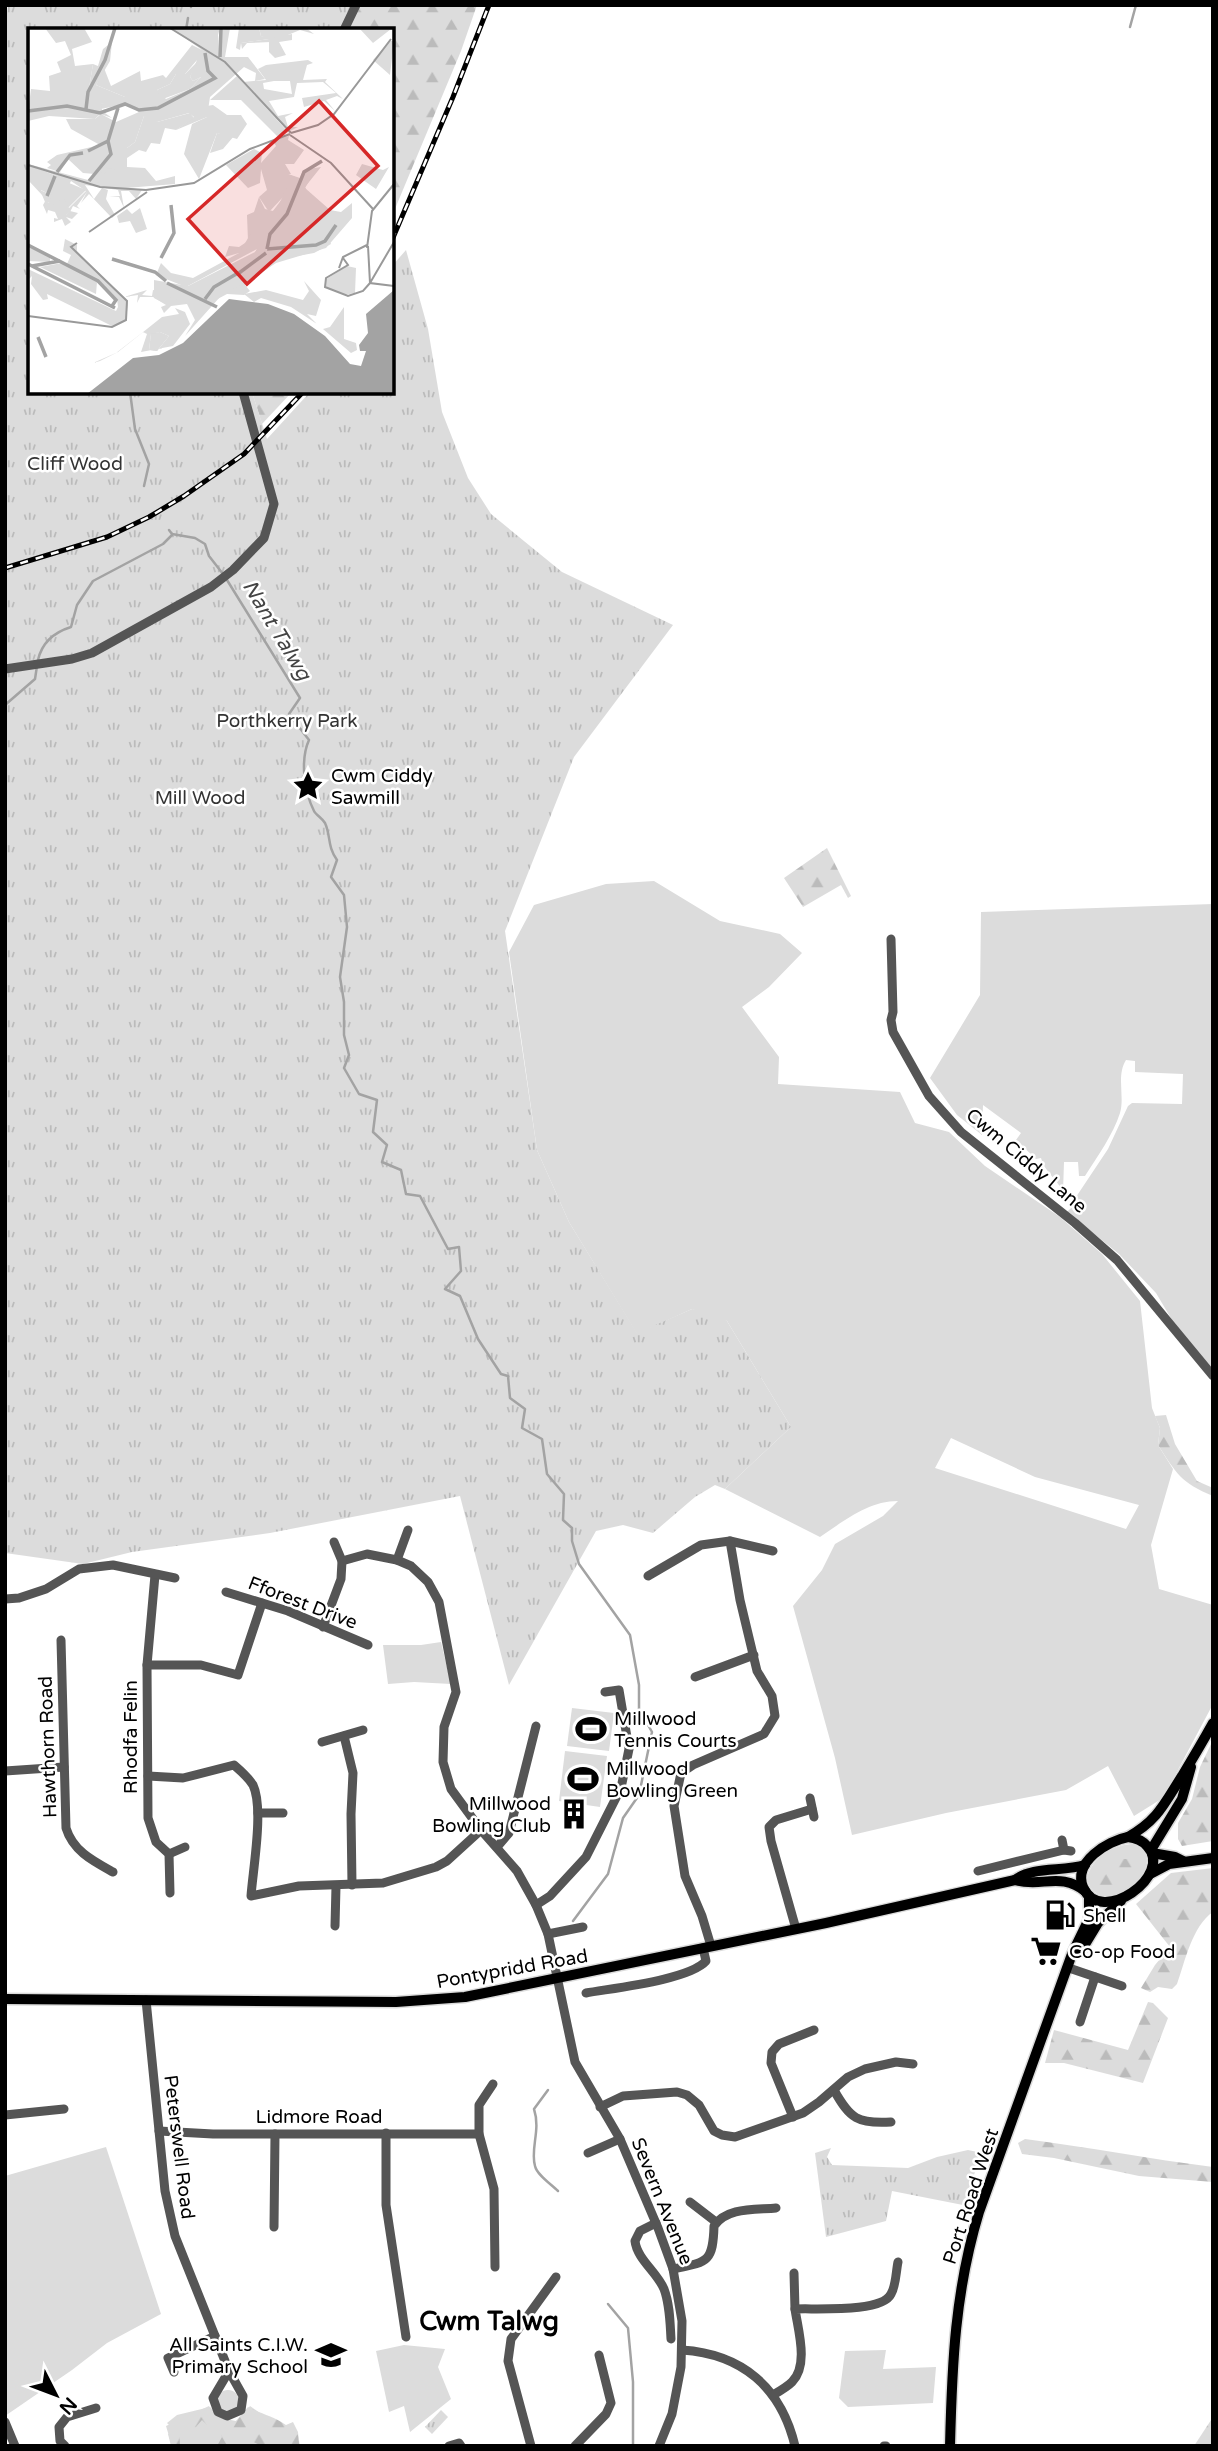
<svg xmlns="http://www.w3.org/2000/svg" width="1218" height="2451" viewBox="0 0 1218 2451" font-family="'Varela Round',sans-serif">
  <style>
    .green { fill: #dcdcdc; fill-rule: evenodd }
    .forest { fill: url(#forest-firs) }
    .park { fill: url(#park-tufts) }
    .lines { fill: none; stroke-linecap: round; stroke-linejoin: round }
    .stream { stroke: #a3a3a3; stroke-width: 2.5 }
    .major-casing { stroke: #dbdbdb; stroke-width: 13 }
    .minor { stroke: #555; stroke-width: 9 }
    .major { stroke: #000; stroke-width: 10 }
    .rail-casing { stroke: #000; stroke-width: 5 }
    .rail { stroke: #fff; stroke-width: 2.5; stroke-dasharray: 8; stroke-linecap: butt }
    .labels { text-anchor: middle; stroke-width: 5; stroke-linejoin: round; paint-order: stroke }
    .park-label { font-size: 19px; fill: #333; stroke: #fff }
    .poi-label { font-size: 19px; fill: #000; stroke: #fff; text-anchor: start }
    .street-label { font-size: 19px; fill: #000; stroke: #fff }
    .water-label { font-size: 21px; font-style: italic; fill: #444; stroke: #fff }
    .district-label { font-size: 26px; font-weight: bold; fill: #000; stroke: #fff }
    .inset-river { fill: none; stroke: #a3a3a3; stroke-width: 3.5 }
    .inset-road { fill: none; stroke: #999; stroke-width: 2 }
    .view { fill: #d62828; fill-opacity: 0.15; stroke: #d62828; stroke-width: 3.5 }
    .inset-edge { fill: none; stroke: #000; stroke-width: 3.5 }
  </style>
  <defs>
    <pattern id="forest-firs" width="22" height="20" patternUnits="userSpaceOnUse" patternTransform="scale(1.75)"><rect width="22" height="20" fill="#dcdcdc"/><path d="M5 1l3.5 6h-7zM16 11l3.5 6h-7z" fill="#bbb"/></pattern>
    <pattern id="park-tufts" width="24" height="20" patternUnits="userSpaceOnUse" patternTransform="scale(1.75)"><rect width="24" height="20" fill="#dcdcdc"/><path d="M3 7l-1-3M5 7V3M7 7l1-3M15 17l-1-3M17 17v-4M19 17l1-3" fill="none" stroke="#bbb"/></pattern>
  </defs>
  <rect width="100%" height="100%" fill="#fff"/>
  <g class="green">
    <path d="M654,881L720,921L780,934L802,953L769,987L742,1007L779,1057L778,1084L900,1092L915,1123L949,1132L985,1166L1060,1217L1102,1254L1140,1301L1152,1408L1160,1428L1158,1445L1173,1469L1151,1545L1159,1589L1213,1605V1704L1163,1798L1134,1816L1108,1766L1066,1790L946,1813L852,1835L835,1758L793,1606L822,1570L835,1544L883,1516L898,1501C868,1501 844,1521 820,1537L725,1489L791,1427L727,1321L692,1309L637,1334L569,1222L537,1150L509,952L534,905L606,884ZM951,1438L1035,1477L1139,1505L1126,1529L935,1468Z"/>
    <path d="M1213,904V1370L1175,1325L1156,1293L1119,1254L1067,1212L1071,1208L1069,1201L1076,1197L1108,1149L1128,1106L1132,1103L1182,1104L1183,1074L1135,1072V1061L1126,1060C1116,1076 1125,1096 1120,1113C1113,1135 1097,1157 1085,1176H1079L1078,1162H1064L1063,1192C1057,1179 1044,1171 1041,1158L1036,1159L1016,1140L1021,1133L983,1105L982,1135L957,1115L930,1078L980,995L981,912Z"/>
    <polygon points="441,1642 451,1684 414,1682 388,1684 383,1645 421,1645"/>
    <polygon points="572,1708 614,1713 609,1751 567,1746"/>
    <polygon points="565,1751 607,1756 600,1807 559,1801"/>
    <path d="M1133,1844C1178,1861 1100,1927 1087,1879C1090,1859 1114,1844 1133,1844Z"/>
    <polygon points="106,2147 161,2314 107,2343 72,2370 5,2416 5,2176"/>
    <polygon points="404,2345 445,2349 438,2367 451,2399 410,2432 404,2406 389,2412 376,2351"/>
    <polygon points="886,2350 883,2369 936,2367 933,2403 848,2407 839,2398 845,2351"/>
    <circle cx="228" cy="2401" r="11"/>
    <polygon points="209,2406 216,2417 230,2424 242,2418 250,2406 299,2441 300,2446 172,2446 166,2426"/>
  </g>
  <g class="forest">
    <polygon points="359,5 477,5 461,51 392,216 392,30 346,30"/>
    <polygon points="252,392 292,392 262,424"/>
    <polygon points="827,848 851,896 848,898 841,885 803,907 784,878"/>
    <path d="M1166,1415L1175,1444L1197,1481L1213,1488V1496C1181,1483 1176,1473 1158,1445L1160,1428L1155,1416Z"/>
    <polygon points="1213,1740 1213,1841 1182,1846 1178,1839 1178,1823 1192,1799 1200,1767"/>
    <path d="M1109,1856L1118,1859H1132L1142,1868C1138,1883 1123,1890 1109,1895L1098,1890L1094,1882L1101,1862Z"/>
    <path d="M1213,1868V1912C1192,1926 1185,1962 1177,1984L1172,1989L1158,1987L1150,1992L1141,1988L1155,1965L1170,1947L1136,1904L1171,1873Z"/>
    <polygon points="1148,2002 1153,2003 1168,2018 1143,2083 1064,2063 1045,2063 1054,2030 1128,2050"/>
    <path d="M1025,2139C1088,2147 1150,2159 1213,2167V2182L1139,2176L1054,2158L1022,2154L1018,2143Z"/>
    <path d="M210,2407L221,2418L236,2421L248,2407C261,2414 274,2416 286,2425L293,2422L298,2432L299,2444L262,2446L251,2441V2434L259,2424L258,2419L244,2432L234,2433L228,2441L229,2446H217L222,2437L218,2425L209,2427L202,2420L195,2428L179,2426L180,2446H171L168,2434L174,2430L167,2423L177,2415Z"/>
    <polygon points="1213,2417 1213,2446 1194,2446"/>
  </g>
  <g class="park">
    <polygon points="8,5 359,5 346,30 30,30 30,392 252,392 267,439 310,392 392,392 392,266 406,250 428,329 442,412 468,478 491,514 562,572 673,625 574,757 505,931 537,1150 569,1222 637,1333 692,1309 712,1311 727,1321 791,1427 725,1489 715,1485 695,1497 653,1533 623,1525 596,1531 509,1685 460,1496 270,1533 132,1552 83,1564 5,1553 5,26"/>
    <polygon points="831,2148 827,2157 832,2165 908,2168 937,2157 968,2150 982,2153 963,2205 892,2191 886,2221 826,2237 815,2153"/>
    <polygon points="441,2410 448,2417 432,2434 425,2427"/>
  </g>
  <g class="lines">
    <g class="stream">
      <polyline points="191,7 191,5"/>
      <polyline points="1130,27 1136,5"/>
      <polyline points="186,30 188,18"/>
      <polyline points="130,392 135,429 149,464 144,486"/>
      <polyline points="169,530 172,534 195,538 205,544 209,556 223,574"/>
      <path d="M227,580L300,698L289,714L309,740C300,760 304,791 314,811C316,815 322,818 325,823C331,836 327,846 337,860L331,877L344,895L347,927L340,977L344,1002V1035L349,1055L344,1068L359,1094L377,1100L373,1132L387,1145L382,1162L401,1170L406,1194L420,1196L448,1249L459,1247L461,1271L445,1289L460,1296L478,1339L501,1374L508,1376L510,1398L525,1409L522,1428L542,1439L547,1474L564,1494L563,1520L572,1528V1541L579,1564L630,1635L639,1685V1709L652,1732L639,1795L623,1818L608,1874L573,1921"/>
      <path d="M38,660C42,642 55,632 71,627L77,605L93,581L163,544L172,535"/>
      <polyline points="5,705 35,679 37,666"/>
      <path d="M548,2090L534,2109C541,2130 530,2149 535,2166C537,2175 551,2184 558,2191"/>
      <polyline points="608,2304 628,2328 633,2382 633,2444"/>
    </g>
    <g class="major-casing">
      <g id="major">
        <path d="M1128,1837C1136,1838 1142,1840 1147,1846C1175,1875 1100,1928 1083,1887C1073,1862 1107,1841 1128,1837Z"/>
        <path d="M1128,1837C1158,1820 1164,1804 1182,1776C1193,1758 1203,1741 1213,1723"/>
        <polyline points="1151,1850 1182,1799 1191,1767"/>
        <polyline points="1152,1853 1175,1857 1183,1861"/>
        <polyline points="1150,1874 1169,1864 1213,1858"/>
        <path d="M1015,1880C1041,1888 1061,1871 1086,1892"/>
        <polyline points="1081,1951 1098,1923 1121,1901"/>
        <path d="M5,1999L396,2002L465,1997L826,1923L1015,1880C1033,1866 1062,1872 1085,1865"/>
        <path d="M950,2446C952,2364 955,2291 979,2212L1072,1954L1089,1919V1896"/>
      </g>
    </g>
    <g class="minor">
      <polyline points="344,30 356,5"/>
      <polyline points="5,669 72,659 92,653 211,587 233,570 264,538 274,504 243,392"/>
      <polyline points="891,939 893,1012 891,1020 893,1032 929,1096 961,1132 1075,1223 1117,1260 1213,1376"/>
      <polyline points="397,1560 408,1530"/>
      <polyline points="342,1561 367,1554 397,1560 411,1566 428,1582 439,1602 456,1692 444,1727 443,1762 451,1789 481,1830 517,1871 536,1905 548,1934 575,2062 620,2139 658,2228 673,2269 682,2321 681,2367 672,2414 659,2446"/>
      <polyline points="155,1575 147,1665 148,1818 156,1842 169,1854 170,1893"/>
      <polyline points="648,1576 701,1545 730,1541 773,1551"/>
      <polyline points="226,1592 288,1611 368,1645"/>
      <polyline points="5,1599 19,1598 46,1589 79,1569 113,1565 175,1578"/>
      <polyline points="323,1627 341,1579 342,1561 334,1542"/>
      <path d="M61,1640L66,1828C73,1851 93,1861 113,1872"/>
      <polyline points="147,1665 201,1665 238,1675 262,1603"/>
      <polyline points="695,1677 754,1655"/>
      <polyline points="344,1736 353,1773 351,1814 352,1885"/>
      <polyline points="322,1742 363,1730"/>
      <polyline points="5,1771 64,1767"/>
      <path d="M148,1776L183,1778L234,1765C241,1771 248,1777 253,1785C264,1808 253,1869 251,1896L299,1886L383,1883L436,1867L447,1861L481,1830"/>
      <polyline points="810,1798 814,1817"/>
      <polyline points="258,1813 283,1813"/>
      <polyline points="1062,1840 1064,1850 1071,1851"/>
      <polyline points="497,1847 509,1833 536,1726"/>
      <polyline points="169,1854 185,1847"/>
      <polyline points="978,1871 1064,1850"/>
      <polyline points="536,1905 550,1896 586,1857 621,1788 629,1749 619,1690 605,1692"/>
      <polyline points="335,1926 336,1886"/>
      <polyline points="796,1929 771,1841 769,1827 776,1820 812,1809"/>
      <polyline points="548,1934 583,1927"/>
      <polyline points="711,1946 702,1916 685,1876 674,1806 681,1773 693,1765 764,1734 775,1716 772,1696 757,1671 740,1600 730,1541"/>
      <polyline points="1069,1968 1122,1986"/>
      <path d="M586,1993C613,1988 689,1980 706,1961L703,1948"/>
      <polyline points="146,2000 165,2191 175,2236 229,2371 243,2396 241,2410 227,2416 218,2412 213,2398 229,2371"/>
      <polyline points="1080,2022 1095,1977"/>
      <polyline points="493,2084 479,2105 479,2134 494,2189 495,2267"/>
      <path d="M834,2090C850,2119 858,2124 891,2122"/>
      <polyline points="600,2107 623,2096 677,2092 687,2095 699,2105 714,2131 722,2135 735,2137 803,2113 819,2102 848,2077 865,2069 896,2062 913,2064"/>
      <polyline points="5,2115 64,2109"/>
      <polyline points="793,2117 771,2063 772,2052 779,2044 814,2030"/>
      <polyline points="159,2131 213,2134 479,2134"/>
      <polyline points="386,2133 386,2205 406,2337"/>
      <polyline points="588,2153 620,2139"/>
      <polyline points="690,2202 716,2222"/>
      <path d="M656,2223L640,2231L635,2241C637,2259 657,2272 664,2289C670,2305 670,2323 671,2339"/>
      <polyline points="274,2227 275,2134"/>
      <path d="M673,2269C707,2262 713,2263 714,2226C727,2207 755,2210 776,2208"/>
      <polyline points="794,2273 795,2309"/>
      <path d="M682,2350C742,2354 781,2387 795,2446"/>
      <polyline points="174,2372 168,2358 215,2336"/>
      <path d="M773,2395C780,2391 787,2387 792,2382C809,2365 798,2330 795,2309C815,2308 882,2313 891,2294C896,2286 896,2271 898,2262"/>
      <polyline points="5,2422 15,2446"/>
      <polyline points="65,2446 60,2441 59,2427 67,2417 96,2408"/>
      <polyline points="449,2446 459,2443 461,2446"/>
      <polyline points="531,2446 508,2361 511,2339 556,2277"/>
      <polyline points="575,2446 606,2414 611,2403 599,2355"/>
      <polyline points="884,2446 886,2446"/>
    </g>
    <use href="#major" class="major"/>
    <g class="rail-casing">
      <g id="rail">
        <polyline points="392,240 453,97 489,5"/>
        <polyline points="5,568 107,537 149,517 184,496 244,454 303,392"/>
      </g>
    </g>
    <use href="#rail" class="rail"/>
  </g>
  <defs>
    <g id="sight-bare" transform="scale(2.415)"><path d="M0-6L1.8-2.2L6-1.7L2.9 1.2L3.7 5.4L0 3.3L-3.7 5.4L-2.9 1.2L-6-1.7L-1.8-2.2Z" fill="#000" stroke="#fff" stroke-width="2.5" paint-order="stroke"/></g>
    <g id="stadium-bare" transform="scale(2.415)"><path d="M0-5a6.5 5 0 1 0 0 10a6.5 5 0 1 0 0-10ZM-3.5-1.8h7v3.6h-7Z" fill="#000" stroke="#fff" stroke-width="2.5" paint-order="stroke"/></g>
    <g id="building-bare" transform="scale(2.415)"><path d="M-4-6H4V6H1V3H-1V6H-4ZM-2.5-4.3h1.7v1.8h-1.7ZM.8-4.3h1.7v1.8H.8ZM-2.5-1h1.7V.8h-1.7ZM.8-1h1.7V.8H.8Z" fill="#000" stroke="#fff" stroke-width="2.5" paint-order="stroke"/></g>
    <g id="fuel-bare" transform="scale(2.415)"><path d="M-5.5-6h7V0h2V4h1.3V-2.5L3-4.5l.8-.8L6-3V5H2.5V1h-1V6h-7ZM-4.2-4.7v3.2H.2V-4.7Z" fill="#000" stroke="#fff" stroke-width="2.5" paint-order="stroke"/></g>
    <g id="supermarket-bare" transform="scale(2.415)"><path d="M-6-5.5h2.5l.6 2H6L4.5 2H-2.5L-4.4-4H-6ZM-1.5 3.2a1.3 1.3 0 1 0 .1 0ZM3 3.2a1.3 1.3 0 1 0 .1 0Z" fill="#000" stroke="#fff" stroke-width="2.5" paint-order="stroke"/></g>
    <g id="school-bare" transform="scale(2.415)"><path d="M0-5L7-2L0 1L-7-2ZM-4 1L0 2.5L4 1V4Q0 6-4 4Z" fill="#000" stroke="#fff" stroke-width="2.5" paint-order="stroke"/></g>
  </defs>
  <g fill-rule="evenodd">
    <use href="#sight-bare" x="308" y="786"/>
    <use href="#stadium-bare" x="591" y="1729"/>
    <use href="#stadium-bare" x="583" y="1779"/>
    <use href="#building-bare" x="574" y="1814"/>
    <use href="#fuel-bare" x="1060" y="1915"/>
    <use href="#supermarket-bare" x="1046" y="1951"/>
    <use href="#school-bare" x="331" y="2355"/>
  </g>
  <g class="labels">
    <g class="park-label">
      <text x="75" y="470">Cliff Wood</text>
      <text x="287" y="727">Porthkerry Park</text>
      <text x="200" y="804">Mill Wood</text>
    </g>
    <g class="poi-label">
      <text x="331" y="782">Cwm Ciddy<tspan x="331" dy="22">Sawmill</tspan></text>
      <text x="614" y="1725">Millwood<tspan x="614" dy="22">Tennis Courts</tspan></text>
      <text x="606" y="1775">Millwood<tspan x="606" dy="22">Bowling Green</tspan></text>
      <text x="551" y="1810" text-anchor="end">Millwood<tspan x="551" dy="22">Bowling Club</tspan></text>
      <text x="1083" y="1922">Shell</text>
      <text x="1069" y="1958">Co-op Food</text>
      <text x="308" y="2351" text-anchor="end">All Saints C.I.W.<tspan x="308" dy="22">Primary School</tspan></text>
    </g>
    <g class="street-label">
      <text transform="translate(1027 1160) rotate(40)" y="7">Cwm Ciddy Lane</text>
      <text transform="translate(303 1602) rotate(21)" y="7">Fforest Drive</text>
      <text transform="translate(130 1737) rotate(-90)" y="7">Rhodfa Felin</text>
      <text transform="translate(47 1747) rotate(-92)" y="7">Hawthorn Road</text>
      <text transform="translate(512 1968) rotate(-10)" y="7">Pontypridd Road</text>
      <text x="319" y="2123">Lidmore Road</text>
      <text transform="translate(180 2147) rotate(83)" y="7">Peterswell Road</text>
      <text transform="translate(970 2196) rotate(-72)" y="7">Port Road West</text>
      <text transform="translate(663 2201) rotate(68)" y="7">Severn Avenue</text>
    </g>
    <g class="water-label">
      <text transform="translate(277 630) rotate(59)" y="7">Nant Talwg</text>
    </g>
    <g class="district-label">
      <text x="489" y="2330">Cwm Talwg</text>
    </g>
  </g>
  <g transform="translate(28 28)">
    <rect width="366" height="366" fill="#fff"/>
    <path d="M17,0H56L64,14L44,21L47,38L65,36L57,84L0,85L3,61L22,63L21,48L33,44L29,34L43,27L37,13L28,15ZM143,0H192L190,7L191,28L193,29L191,3L202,0L197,29H220L237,51L227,53L228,45L216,39L182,69L179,89L148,102L166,89L161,85L129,94L116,88L107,114L99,120V139L117,140L128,153L147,148V156L98,160L69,156L60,153L67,146L55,145L40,131L32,144L19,140L23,137L19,134L29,127L72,117L43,101L38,91H67L73,86L88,94L111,84L97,76L73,81L72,76L97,69L68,57L76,40L83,58L112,43L113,53L135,47L138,50L164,17L174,22ZM169,32L162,49L165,53L173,49L162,61L138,71L129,62L142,56L148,46H157ZM231,0H278L286,6L272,2L243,14L219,15L214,21L213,15L241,11L233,8ZM331,0H362L363,1L345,15ZM189,105L206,108L195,121L182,125ZM261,108L260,112L276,122L266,136H257L263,146H257V167L241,184L231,169L239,162L233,141L232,155L220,160L198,137L226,121L234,125L233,135L248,118L245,112ZM0,136L28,148L19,165L13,162L15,168L0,152ZM334,136L355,142L361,139L348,161L328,147ZM29,150L58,162L40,180L38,187L42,183L50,185L44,191L38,189L43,194L37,198L34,191L26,194V190L30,191L27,184L20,182L19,186L15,177L19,170L20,175L22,174L19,169ZM112,180L119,201L108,205L102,193L91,195L89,188L99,181L104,186ZM37,211L49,217V223L100,275L98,292L84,298L19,266L20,271L15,272L3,256L4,248L0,252V241L88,283L90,279L89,271L72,253L39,236L43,227L35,223ZM0,218L22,229V234L0,233ZM34,235L69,254L68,266L12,239ZM276,253L293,272L288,288L279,286L289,296L263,279L233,270L226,274L216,266L238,262L275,272L281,263ZM123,305L132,304L141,308L129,323L121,322Z" fill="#dcdcdc" fill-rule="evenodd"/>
    <path d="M211,0H231L233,8L243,10L264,6V12L251,14L258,27L247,30L241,24V11L213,15L212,22L208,20ZM84,14L82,33L68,57L97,69V73L73,76L74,82L87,79L77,85L84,90L72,86L67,91L21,88L0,93V85L10,83L57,84L65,36L70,38L75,21ZM171,32L162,49L165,53L173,49L162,61L132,72L129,62L142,56L148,46H157ZM280,32L285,35L279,37L275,52L299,51L297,54L315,71L309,68L298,72L307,83L296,73L276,79L274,70L308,65L295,54L269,55L266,69L241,73L250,88L265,85L257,89L260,99H270L262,103L215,54L238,52L230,41L238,37ZM246,53H262L264,66L236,61L235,55ZM209,48L260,104L249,108L213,72H182ZM185,77L199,87H213L219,96L209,111L189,105L171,151L156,126L164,96L179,89V78ZM162,85L166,90L148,102L137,100L132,116L123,115L118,124L111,122L99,130V120L107,114L116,88L128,89L129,94ZM79,121L84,126L72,143L77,145L79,139L81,137L88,142L79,140L77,154V146L71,144L61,153L114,162L108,171L101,163H93L96,180L91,169H81L92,168L90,162L57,157L66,171L74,160L80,162L78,171L87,187L84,190L61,166L53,175L59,164L49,178L52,181L45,178L42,184L38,187V179H27L25,176L36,171L41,180L58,163L43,153L35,169V163L24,162L22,175L17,174L12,162L19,165L28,148L0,136L60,152L70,143L65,140L73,139L82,126ZM293,139L277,159L303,216L286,225L253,231L217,257L222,263L216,267L199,266L184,274L218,241L229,221L158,259L128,247L133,235L143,245L165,250L211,225L197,229L201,218L211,219L220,213L219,187L226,184L231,169L237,181L245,183L257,167V145L272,150L275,142ZM119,262L114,267L124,268L125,262L161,270L168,280V294L159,276L143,278L136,285L133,279L138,277L125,269H112L109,275L110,267L96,269ZM147,280L157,284L162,296L145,318L113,324L119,306L115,304L88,325L72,333L65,335L90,324L134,289L151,286ZM132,304L141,308L129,323L121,322L123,306Z" fill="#dcdcdc" fill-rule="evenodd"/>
    <path d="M362,13H366L362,47L345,32ZM257,145L272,151L284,148L277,160L302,182L313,184L324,175V190L298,220L248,235L192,269L157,308L167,292V279L144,269L134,274L126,270V252L160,258L227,224L229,221L213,222L223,205L220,190L244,184L251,177L259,158L255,155ZM319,238L328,240L327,265L316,267L298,259L297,252ZM316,279V311L328,315L329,322L323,325L295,301L302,299Z" fill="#dcdcdc"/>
    <path d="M366,262V366H59L105,330L131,327L155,315L201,271L240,276L266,286L297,308L322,336L333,338L338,323H332L331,317L340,305L338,286Z" fill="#a3a3a3"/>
    <path class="inset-river" d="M192,29L193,0M58,81L60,64L77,32L87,0M0,83L39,78L72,85L97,76L111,82L130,80L187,50L180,43L177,25M60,123L80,113M29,144L42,127L55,125M61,153L83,126L80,113L90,80M19,168L27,148M0,217L70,253L88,272L84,278M239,221L242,206L259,186L276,144L294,133M239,221L288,217L297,213L308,197M133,230L146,205L143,177M84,231L127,244L138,253M0,236L87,280M4,238L32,233M211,245L238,225M139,255L189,279M177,271L186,259L210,245M10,309L18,329"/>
    <path class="inset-road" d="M142,0L197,34L263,105M263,105L290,97L306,86L363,11M262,107L303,135L345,181M0,137L72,159L118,162M118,162L166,155L222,121L262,106M61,204L119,164M340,218L342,255L366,258M339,220L344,183L366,156M315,230L320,237L298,250L297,259L320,268L335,263L342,255M311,240L315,229L339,217M342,255L366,214M0,288L84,299L98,292L99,273L43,219L49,215"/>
    <path class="view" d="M291,73L350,138L219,256L160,191Z"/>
    <rect width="366" height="366" class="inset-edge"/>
  </g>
  <rect width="1218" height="2451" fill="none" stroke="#000000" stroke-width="14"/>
  <g transform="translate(56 2395) rotate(132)" stroke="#ffffff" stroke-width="5" paint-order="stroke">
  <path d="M0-5L12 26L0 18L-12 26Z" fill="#000000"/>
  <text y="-10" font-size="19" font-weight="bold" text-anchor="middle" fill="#000000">N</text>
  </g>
</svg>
